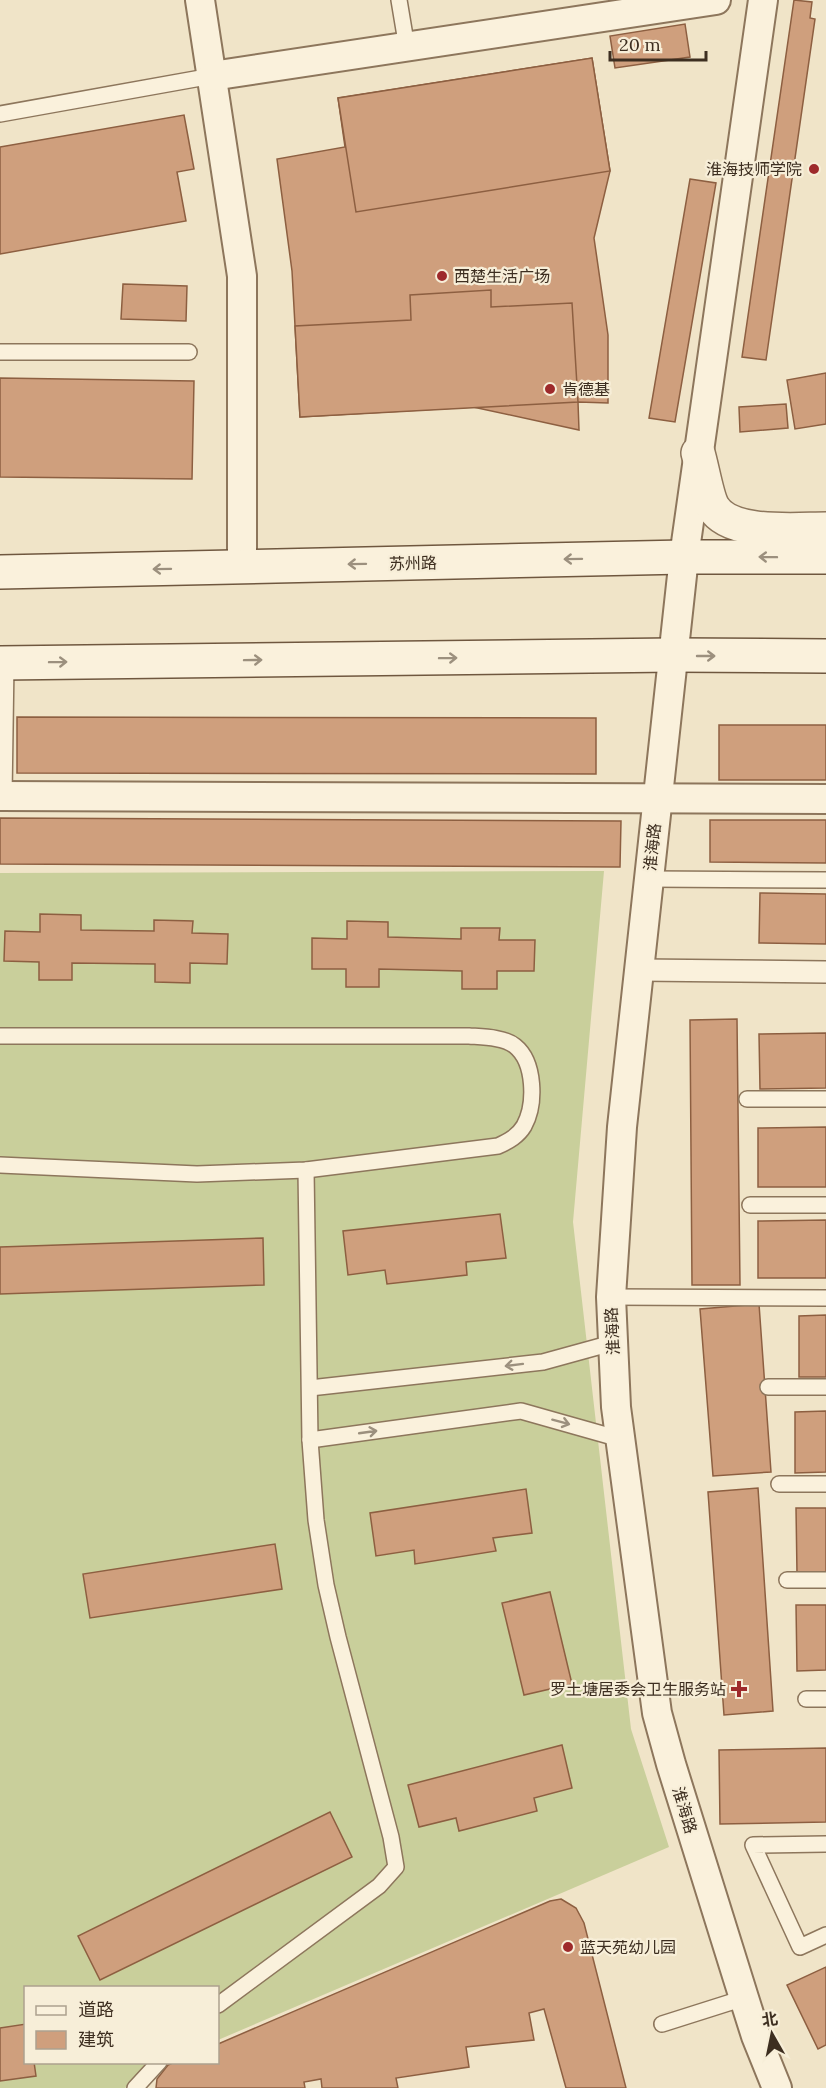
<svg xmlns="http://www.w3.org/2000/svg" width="826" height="2088" viewBox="0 0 826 2088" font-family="Lora,'Noto Sans SC',serif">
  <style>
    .garden { fill: #c9cf9b }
    .building { fill: #cf9f7d; stroke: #8d5f41; stroke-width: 1.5 }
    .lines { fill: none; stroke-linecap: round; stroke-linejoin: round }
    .service-casing { stroke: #8d765c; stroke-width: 18 }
    .pedestrian-casing { stroke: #8d765c; stroke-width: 24 }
    .minor-casing { stroke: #8d765c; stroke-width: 32 }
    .tertiary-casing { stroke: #8d765c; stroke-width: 36 }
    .secondary-casing { stroke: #6f573f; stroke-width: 36 }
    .service { stroke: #faf1dc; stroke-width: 15 }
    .pedestrian { stroke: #faf1dc; stroke-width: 21 }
    .minor { stroke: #faf1dc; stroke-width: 28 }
    .tertiary { stroke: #faf1dc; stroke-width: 33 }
    .secondary { stroke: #faf1dc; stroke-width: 33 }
    .oneway { stroke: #9c907e }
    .poi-dot { fill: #9e2a2b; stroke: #f7eed8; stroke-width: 2 }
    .labels { text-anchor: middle; stroke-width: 4.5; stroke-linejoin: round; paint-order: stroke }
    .poi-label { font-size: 16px; fill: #3d2e20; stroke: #f7eed8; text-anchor: start }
    .street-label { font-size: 16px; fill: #3d2e20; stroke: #f7eed8 }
  </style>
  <rect width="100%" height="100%" fill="#f0e4c8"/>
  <polygon class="garden" points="604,871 573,1222 631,1729 669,1847 218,2040 218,1988 26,1988 26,2062 166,2063 150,2069 125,2088 0,2088 0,873"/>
  <g class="building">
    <polygon points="794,0 812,2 810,18 815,19 766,360 742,357"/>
    <polygon points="685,24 690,57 615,68 610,36"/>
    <polygon points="592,58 610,171 594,238 608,335 608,403 578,402 579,430 473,407 300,417 292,271 277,159 345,147 338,98"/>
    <polygon points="592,58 610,171 356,212 338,98"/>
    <polygon points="184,115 194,169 177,172 186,221 0,254 0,147"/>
    <polygon points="690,179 716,183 675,422 649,418"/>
    <polygon points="123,284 187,286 186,321 121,319"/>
    <polygon points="491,290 491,307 572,303 578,402 300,417 295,326 411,320 410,295"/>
    <polygon points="826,373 826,424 795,429 787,380"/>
    <polygon points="0,378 194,381 192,479 0,477"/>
    <polygon points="786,404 788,428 740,432 739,407"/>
    <polygon points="17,717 596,718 596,774 17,773"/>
    <rect x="719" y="725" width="107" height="55"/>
    <polygon points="0,818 621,821 620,867 0,864"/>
    <polygon points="710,820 826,820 826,863 710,862"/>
    <polygon points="760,893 826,894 826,944 759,943"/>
    <polygon points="40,914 81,915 81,930 154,931 154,920 193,921 192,933 228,934 227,964 190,963 190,983 155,982 155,964 72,963 72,980 39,980 39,962 4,961 5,931 40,932"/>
    <polygon points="347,921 388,922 388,937 461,939 461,928 500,928 499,940 535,940 534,971 497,971 497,989 462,989 462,971 379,969 379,987 346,987 346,969 312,969 312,938 347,939"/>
    <polygon points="737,1019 740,1285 692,1285 690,1020"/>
    <polygon points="826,1033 826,1088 760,1089 759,1034"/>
    <polygon points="826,1127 826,1187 758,1187 758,1128"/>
    <polygon points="500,1214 506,1258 466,1262 467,1275 387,1284 385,1270 348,1275 343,1231"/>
    <polygon points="826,1220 826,1278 758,1278 758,1221"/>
    <polygon points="263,1238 264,1285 0,1294 0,1247"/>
    <polygon points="759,1304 771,1472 713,1476 700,1309"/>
    <polygon points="826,1315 826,1377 799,1377 799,1316"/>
    <polygon points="826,1411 826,1472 795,1473 795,1412"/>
    <polygon points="758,1488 773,1711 724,1715 708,1492"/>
    <polygon points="526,1489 532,1533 493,1538 496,1551 415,1564 414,1550 376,1556 370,1513"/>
    <polygon points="796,1508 826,1508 826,1573 797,1573"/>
    <polygon points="275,1544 282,1589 90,1618 83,1574"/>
    <polygon points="550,1592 572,1684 524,1695 502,1603"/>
    <polygon points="796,1605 826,1605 826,1670 797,1671"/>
    <polygon points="562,1745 572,1788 534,1798 537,1811 459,1831 456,1818 419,1827 408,1785"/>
    <polygon points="826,1748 826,1822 720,1824 719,1750"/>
    <polygon points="330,1812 352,1857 100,1980 78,1936"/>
    <polygon points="561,1899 576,1908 584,1923 626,2088 566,2088 544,2009 529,2013 534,2040 466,2047 469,2067 396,2078 398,2088 322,2088 321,2079 304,2082 305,2088 156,2088 157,2079 168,2065 175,2062 218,2062 218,2044 550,1901"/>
    <polygon points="826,1967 826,2045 818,2049 787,1985"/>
    <polygon points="26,2024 26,2062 34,2062 36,2076 0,2081 0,2028"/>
  </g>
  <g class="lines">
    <g class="service-casing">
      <g id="service">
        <polyline points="399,0 407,48"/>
        <polyline points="0,114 212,76"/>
        <polyline points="0,352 189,352"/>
        <polyline points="4,796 6,663"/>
        <polyline points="649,879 826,880"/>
        <path d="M0,1036H469C483,1037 504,1037 515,1046C535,1062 536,1104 524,1126C518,1136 509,1141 498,1146L306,1170L197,1174L0,1165"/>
        <polyline points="747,1099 826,1099"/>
        <polyline points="750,1205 826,1205"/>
        <polyline points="611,1297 826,1298"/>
        <polyline points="768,1387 826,1387"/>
        <polyline points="310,1388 543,1362 612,1343"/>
        <polyline points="310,1440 521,1411 620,1439"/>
        <polyline points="779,1484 826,1484"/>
        <polyline points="787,1580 826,1580"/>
        <polyline points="806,1699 826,1699"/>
        <polyline points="826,1844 753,1845 800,1947 826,1935"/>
        <polyline points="218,2005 379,1886 396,1867 391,1837 338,1637 326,1585 316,1520 310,1440 306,1170"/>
        <polyline points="662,2024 744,1998"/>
        <polyline points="135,2088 159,2062"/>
      </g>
    </g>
    <g class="pedestrian-casing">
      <polyline id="pedestrian" points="639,970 826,972"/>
    </g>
    <g class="minor-casing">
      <g id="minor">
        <polyline points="200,0 242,276 242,567"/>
        <polyline points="763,0 684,557 622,1127 611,1297 616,1407 657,1713 671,1764 744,1998 756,2036 777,2088"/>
        <polyline points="212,76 716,0"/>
        <polyline points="0,796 826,799"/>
      </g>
    </g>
    <g class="tertiary-casing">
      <path id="tertiary" d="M698,453C702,466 707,497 713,507C730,536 796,529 826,529"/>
    </g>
    <g class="secondary-casing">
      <g id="secondary">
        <polyline points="0,572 684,557 826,557"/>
        <polyline points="0,663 673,655 826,656"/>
      </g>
    </g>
    <use href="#service" class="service"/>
    <use href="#pedestrian" class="pedestrian"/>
    <use href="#minor" class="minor"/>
    <use href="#tertiary" class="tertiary"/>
    <use href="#secondary" class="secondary"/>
  </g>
  <defs><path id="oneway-shaft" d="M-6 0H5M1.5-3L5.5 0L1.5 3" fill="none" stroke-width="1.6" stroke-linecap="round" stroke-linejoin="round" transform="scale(1.5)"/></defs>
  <g class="oneway">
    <use href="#oneway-shaft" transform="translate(768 557) rotate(-179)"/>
    <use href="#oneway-shaft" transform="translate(573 559) rotate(179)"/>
    <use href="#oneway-shaft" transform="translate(357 564) rotate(179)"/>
    <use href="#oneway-shaft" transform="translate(162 569) rotate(179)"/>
    <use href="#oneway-shaft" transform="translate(706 656)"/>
    <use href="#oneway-shaft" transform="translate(448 658) rotate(-1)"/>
    <use href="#oneway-shaft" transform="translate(253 660) rotate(-1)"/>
    <use href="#oneway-shaft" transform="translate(58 662) rotate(-1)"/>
    <use href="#oneway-shaft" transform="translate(514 1365) rotate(173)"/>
    <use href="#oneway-shaft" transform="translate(561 1422) rotate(15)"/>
    <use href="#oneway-shaft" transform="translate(368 1432) rotate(-8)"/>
  </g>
  <g class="poi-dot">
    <circle cx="814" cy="169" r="6"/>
    <circle cx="442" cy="276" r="6"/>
    <circle cx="550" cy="389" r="6"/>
    <path d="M736 1680h6v6h6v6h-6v6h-6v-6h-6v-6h6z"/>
    <circle cx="568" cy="1947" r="6"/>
  </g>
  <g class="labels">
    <g class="poi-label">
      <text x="802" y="175" text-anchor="end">淮海技师学院</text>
      <text x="454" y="282">西楚生活广场</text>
      <text x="562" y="395">肯德基</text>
      <text x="726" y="1695" text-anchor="end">罗土塘居委会卫生服务站</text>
      <text x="580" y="1953">蓝天苑幼儿园</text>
    </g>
    <g class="street-label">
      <text transform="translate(413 563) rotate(-1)" y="6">苏州路</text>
      <text transform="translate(652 847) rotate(-84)" y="6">淮海路</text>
      <text transform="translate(612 1331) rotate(-93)" y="6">淮海路</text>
      <text transform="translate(685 1810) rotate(73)" y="6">淮海路</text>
    </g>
  </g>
  <rect x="24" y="1986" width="195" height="78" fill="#f7eed8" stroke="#ada18e" stroke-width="1.5"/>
  <rect x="36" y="2006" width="30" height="9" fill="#faf1dc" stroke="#ada18e" stroke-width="1.5"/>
  <text x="78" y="2016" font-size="18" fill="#3d2e20">道路</text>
  <rect x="36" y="2031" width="30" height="18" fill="#cf9f7d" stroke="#ada18e" stroke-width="1.5"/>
  <text x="78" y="2046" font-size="18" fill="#3d2e20">建筑</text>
  <g transform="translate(772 2034) rotate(351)" stroke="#f7eed8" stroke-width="4.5" paint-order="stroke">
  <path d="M0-4.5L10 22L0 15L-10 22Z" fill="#3d2e20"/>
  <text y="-9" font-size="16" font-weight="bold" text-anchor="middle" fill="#3d2e20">北</text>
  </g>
  <path d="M610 51v9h96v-9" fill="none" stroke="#3d2e20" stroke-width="3"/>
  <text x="619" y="51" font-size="18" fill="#3d2e20" stroke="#f7eed8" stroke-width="4.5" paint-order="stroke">20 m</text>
</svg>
